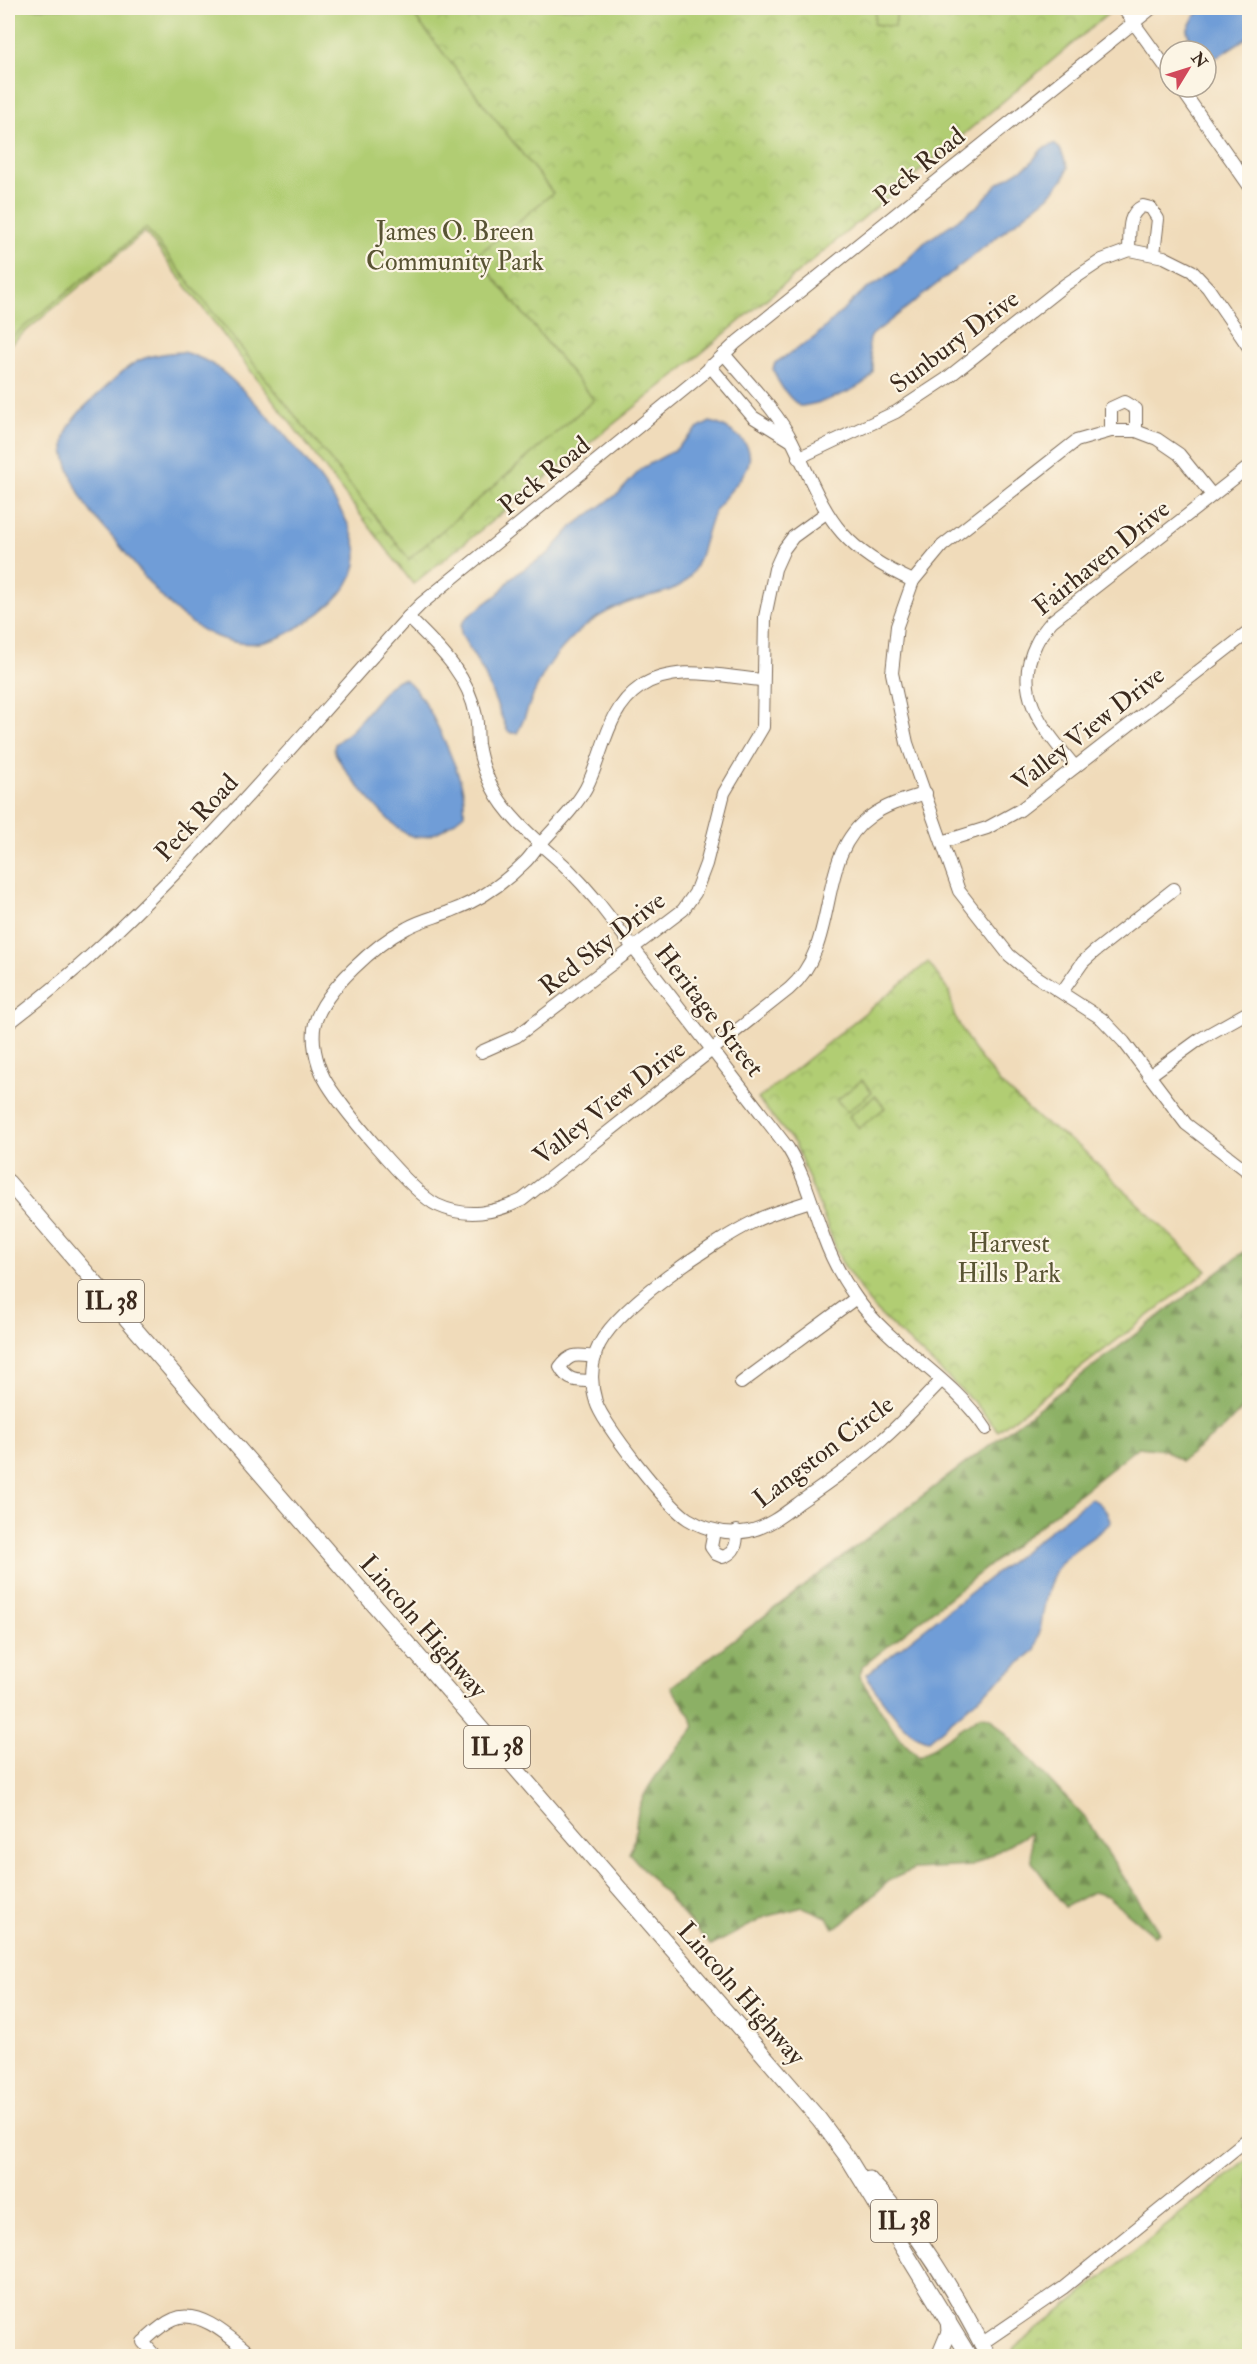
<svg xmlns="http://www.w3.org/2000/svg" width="1257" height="2364" viewBox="0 0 1257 2364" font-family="'IM FELL Double Pica',serif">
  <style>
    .forest { fill: url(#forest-firs); stroke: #646d42; stroke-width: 1.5 }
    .park { fill: url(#park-crowns); stroke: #767c48; stroke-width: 1.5 }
    .garden { fill: #b1cd73; stroke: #767c48; stroke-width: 1.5 }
    .water { fill: #6f9dd7; stroke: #55647a; stroke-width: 1.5 }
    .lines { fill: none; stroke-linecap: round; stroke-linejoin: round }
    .minor-casing { stroke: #7a6855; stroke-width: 14 }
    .major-casing { stroke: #7a6855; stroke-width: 17 }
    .minor { stroke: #fff; stroke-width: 12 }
    .major { stroke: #fff; stroke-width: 15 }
    .labels { text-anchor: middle; stroke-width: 4.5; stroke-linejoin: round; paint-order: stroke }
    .shield { fill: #fcf5e5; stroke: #75675a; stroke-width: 1.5 }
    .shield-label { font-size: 24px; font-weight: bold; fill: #3b2a1e }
    .street-label { font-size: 26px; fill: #3b2a1e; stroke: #fcf5e5 }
    .park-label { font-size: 26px; fill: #585333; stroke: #fcf5e5 }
  </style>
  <defs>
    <pattern id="forest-firs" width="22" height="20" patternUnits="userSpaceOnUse" patternTransform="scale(1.5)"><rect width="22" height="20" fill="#8cb065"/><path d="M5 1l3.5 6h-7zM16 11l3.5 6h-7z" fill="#748f53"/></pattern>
    <pattern id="park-crowns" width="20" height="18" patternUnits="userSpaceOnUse" patternTransform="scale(1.5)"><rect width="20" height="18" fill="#b1cd73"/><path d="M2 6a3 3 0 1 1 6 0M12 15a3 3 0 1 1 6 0" fill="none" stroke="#99b063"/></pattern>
  </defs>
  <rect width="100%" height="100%" fill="#fcf5e5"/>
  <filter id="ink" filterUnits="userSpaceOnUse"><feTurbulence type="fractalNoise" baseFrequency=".0167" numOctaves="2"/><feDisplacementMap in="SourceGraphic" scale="12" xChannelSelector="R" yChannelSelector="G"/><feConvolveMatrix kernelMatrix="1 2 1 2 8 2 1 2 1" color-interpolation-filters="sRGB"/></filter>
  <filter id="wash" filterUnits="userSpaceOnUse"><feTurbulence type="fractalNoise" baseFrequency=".008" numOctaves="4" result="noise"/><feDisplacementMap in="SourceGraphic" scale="24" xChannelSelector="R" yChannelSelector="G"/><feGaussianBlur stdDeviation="1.35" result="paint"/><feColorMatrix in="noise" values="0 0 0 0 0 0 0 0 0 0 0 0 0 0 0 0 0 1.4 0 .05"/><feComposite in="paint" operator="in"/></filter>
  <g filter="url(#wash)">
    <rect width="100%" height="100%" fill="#f0dbba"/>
    <path class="forest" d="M1249,1248V1402L1224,1428L1181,1461L1165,1450L1138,1447L863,1666L859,1677L900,1739L919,1757L981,1715L991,1718L1086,1819L1159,1932L1154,1935L1107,1896L1093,1892L1065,1907L1032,1862L1030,1833L972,1866L914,1869L890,1880L842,1924L833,1928L827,1917L803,1907L765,1917L711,1946L629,1853C638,1840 634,1823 639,1808C647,1781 677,1751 694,1728L691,1716L671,1687Z"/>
    <g class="park">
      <polygon points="8,8 1115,8 680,371 413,584 145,232 8,346"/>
      <polygon points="928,962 949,991 954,1015 973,1049 1000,1083 1040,1120 1080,1147 1207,1271 998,1431 976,1404 873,1308 841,1261 795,1144 758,1099"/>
      <polygon points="1249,2159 1249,2356 1016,2356 1013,2349"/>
    </g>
    <g class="garden">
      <polygon points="8,8 408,8 553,193 476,256 594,400 409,559 146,228 8,340"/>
      <polygon points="876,8 897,8 895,27 874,24"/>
      <polygon points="862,1080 872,1092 847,1112 837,1100"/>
      <polygon points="875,1096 885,1108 859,1128 849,1116"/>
    </g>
    <g class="water">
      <polygon points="1204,8 1249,8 1249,36 1217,57 1212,58 1206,56 1206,51 1199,51 1189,37 1187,30 1194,17"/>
      <path d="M1054,144L1060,149L1068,167L1064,178L1049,196L872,335C863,347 875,358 873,371C870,388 815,406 799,406C787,396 778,384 773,369L775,363L814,338L861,293L898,269L924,243L979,205L997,184L1030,164L1042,149Z"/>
      <path d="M183,352C198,356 211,362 223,372C260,403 357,509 357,556C356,589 320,615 294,630C269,645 245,648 217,637C207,633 197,627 189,621C160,601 138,568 116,541C105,529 92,516 84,502C77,490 64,461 64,447C63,422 88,404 104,389C133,361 141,354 183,352Z"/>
      <path d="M710,422C721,424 729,429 738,436C771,463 724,490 713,515C703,537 702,570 681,585C671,592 657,594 646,597C618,605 596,615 575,635C559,651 546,666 537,687C529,702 526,718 517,733H511L507,730L484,673L461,634V625L466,618L498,594L513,576L548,554L573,526L619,493L642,468L675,450L697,429Z"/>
      <path d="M403,679C423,686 459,769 463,791C464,799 465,807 464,814C453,824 434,837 419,837C411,838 404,833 398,828C383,816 338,766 334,749L335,744L352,730L387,688L398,680Z"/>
      <path d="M1090,1499C1099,1500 1110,1514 1110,1523C1095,1539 1069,1549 1057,1569C1042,1594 1044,1624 1035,1650L929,1740C906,1738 882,1698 868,1680L867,1674Z"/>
    </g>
  </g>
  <g filter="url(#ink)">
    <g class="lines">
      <g class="minor-casing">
        <g id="minor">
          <polyline points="1123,8 1170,73"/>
          <polyline points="1180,87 1250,187"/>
          <path d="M1129,250C1130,234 1126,214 1143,206L1151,208L1158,219L1154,254"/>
          <path d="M724,354C747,382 776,409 792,441C828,515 832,544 913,581"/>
          <polyline points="710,366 753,417 790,440"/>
          <polyline points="1111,431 1111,408 1124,402 1136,409 1136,431"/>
          <polyline points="798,458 896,412 946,379 1066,284 1102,260 1129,250 1164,257 1192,271 1208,288 1250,349"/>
          <polyline points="1212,495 1179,454 1157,439 1136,431 1111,431 1076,441 942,546 913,581 897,626 892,673 907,743 959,891 1009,955 1031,973 1102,1019 1124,1042 1186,1124 1250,1173"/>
          <path d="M408,617C437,646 468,673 476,716C478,725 477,735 478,744C480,758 485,773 492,787C508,819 540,843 566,867C577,878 587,889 597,901L788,1148C805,1176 813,1208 824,1238C832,1260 843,1280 857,1299C893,1349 953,1378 986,1429"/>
          <path d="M763,680C722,677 676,663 640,687C606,710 604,754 586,788C575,808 558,824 542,842C535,848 531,857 524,863C503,884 478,901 451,911C436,917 421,920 407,928C376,944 325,989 315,1023C311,1040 316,1062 324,1078C337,1103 413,1194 437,1205C467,1219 495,1213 522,1200L789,989C842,944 814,855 871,816C887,804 907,799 926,793"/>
          <path d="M1075,767C1045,730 1011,694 1036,644C1040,635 1046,628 1052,621L1250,466"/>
          <polyline points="942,842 987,828 1020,810 1250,631"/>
          <polyline points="1062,992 1083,962 1094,952 1174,889"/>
          <path d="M8,1024C35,1003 63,981 88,958C203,853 304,732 408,617L421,604L703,374L737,342L1152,8"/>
          <polyline points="481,1052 517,1036 683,910 695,893 706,864 724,793 763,727 765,617 775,569 784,549 793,537 826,513"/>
          <polyline points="1149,1076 1200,1039 1250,1011"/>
          <path d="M811,1201C792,1207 772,1212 755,1221C714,1241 610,1310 596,1352C591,1368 591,1386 596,1402C602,1423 668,1507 688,1519C706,1530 728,1535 749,1531C768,1527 784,1514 800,1502C828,1483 858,1462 883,1439C904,1421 922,1400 941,1381"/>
          <path d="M592,1381C577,1381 567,1381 560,1367C571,1352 578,1355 595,1357"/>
          <polyline points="741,1383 856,1298"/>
          <path d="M714,1531L711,1547L716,1554L723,1557C736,1552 737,1544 737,1531"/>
          <polyline points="981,2344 1063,2288 1250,2137"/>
          <path d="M155,2356L143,2342C152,2334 162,2324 174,2319C200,2307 234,2341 253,2356"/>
        </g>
      </g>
      <g class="major-casing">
        <g id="major">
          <polyline points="8,1182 819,2119 848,2158 969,2356"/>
          <path d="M869,2179C918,2230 956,2294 988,2356"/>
          <polyline points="939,2356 949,2332 948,2319"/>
        </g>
      </g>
      <use href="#minor" class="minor"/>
      <use href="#major" class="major"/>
    </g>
  </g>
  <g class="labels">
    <g class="shield">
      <rect x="78" y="1280" width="66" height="42" rx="4.5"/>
      <rect x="464" y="1726" width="66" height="42" rx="4.5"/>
      <rect x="871" y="2200" width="66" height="42" rx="4.5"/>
    </g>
    <g class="shield-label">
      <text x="111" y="1309">IL 38</text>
      <text x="497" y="1755">IL 38</text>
      <text x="904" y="2229">IL 38</text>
    </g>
    <g class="street-label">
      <text transform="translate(919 166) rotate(-39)" y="9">Peck Road</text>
      <text transform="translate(954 341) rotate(-37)" y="9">Sunbury Drive</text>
      <text transform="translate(544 475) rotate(-39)" y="9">Peck Road</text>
      <text transform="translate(1101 557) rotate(-39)" y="9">Fairhaven Drive</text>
      <text transform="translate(1088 728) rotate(-38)" y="9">Valley View Drive</text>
      <text transform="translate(196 817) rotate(-47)" y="9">Peck Road</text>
      <text transform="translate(602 943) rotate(-38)" y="9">Red Sky Drive</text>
      <text transform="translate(710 1010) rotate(52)" y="9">Heritage Street</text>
      <text transform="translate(609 1102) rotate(-38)" y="9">Valley View Drive</text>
      <text transform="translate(823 1451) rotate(-37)" y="9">Langston Circle</text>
      <text transform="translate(424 1626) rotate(49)" y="9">Lincoln Highway</text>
      <text transform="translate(742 1993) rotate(49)" y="9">Lincoln Highway</text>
    </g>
    <g class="park-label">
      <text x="455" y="240">James O. Breen<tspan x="455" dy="30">Community Park</tspan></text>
      <text x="1009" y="1252">Harvest<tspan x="1009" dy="30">Hills Park</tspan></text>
    </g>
  </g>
  <rect width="1257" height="2364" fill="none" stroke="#fcf5e5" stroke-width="30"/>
  <g transform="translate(1188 69) rotate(52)"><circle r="28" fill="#fcf5e5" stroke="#afa495" stroke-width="1.5"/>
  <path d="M0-4.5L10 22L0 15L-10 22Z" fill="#d1495b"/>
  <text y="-9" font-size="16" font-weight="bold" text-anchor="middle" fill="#3b2a1e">N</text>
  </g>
</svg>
